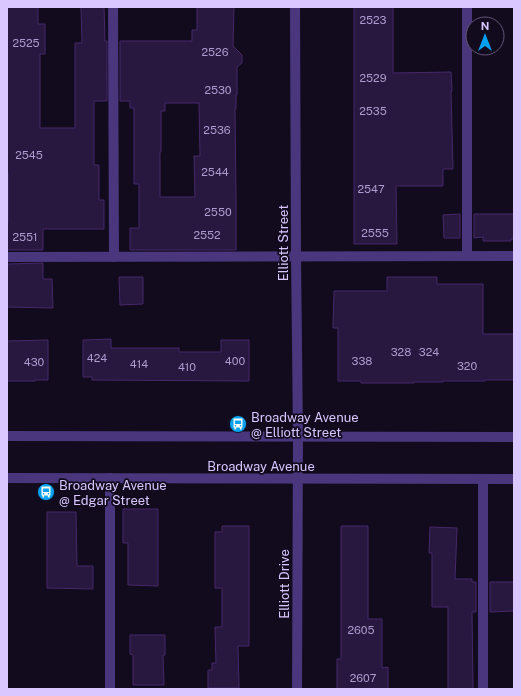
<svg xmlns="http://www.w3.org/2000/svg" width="521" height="696" viewBox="0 0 521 696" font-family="'Public Sans',sans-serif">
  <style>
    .building { fill: #28173e; stroke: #45296a; fill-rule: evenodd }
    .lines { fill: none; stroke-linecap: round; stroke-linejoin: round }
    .minor { stroke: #49367c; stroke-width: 10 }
    .labels { text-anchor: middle; stroke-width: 3.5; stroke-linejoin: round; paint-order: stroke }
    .number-label { font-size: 11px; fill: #ae9bcf }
    .street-label { font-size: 13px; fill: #dac7ff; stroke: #120b1d }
    .poi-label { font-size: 13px; fill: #dac7ff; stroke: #120b1d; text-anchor: start }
  </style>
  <rect width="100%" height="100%" fill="#120b1d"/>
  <g class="building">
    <polygon points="7,7 38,7 38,24 45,24 45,54 40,54 40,128 75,128 75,43 82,43 81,7 104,7 105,41 107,41 107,101 94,101 94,165 99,165 99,200 104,200 104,229 43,229 43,250 7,250 7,223 8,223 8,173 7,173"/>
    <path d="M197,7H234L233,46L242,55V63L237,67V95H236V109H235L236,197V250H130V228H139V184H134V108H130V101H120V41H192V30H197ZM165,103H199L200,156H194L195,197H160V152H161V111H165Z"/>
    <polygon points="354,7 393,7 393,73 451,72 452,91 451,91 453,169 443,169 443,186 396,186 397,244 354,244"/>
    <polygon points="460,214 460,238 444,238 443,215"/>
    <polygon points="474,214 514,214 514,239 511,239 511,241 483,241 483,237 474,238"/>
    <polygon points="43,263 43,279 52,279 53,308 7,307 7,264"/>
    <polygon points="119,277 143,277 143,304 120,305"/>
    <polygon points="387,277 437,277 437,284 483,284 483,334 514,334 514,380 485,380 485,381 443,381 443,382 414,382 414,383 361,383 361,381 338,381 338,328 333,328 334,291 387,291"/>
    <polygon points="111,339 111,348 179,348 179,352 221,352 221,340 249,340 249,381 92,380 92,377 83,377 83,340"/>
    <polygon points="48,340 48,380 35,380 35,381 7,381 7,341"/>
    <polygon points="123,509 158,509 158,586 128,585 128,543 123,543"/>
    <polygon points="47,512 76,512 77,566 93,566 93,589 47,588"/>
    <polygon points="222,526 249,526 249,646 238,646 239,688 208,688 208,670 212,670 212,663 216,663 215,627 222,627 222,588 215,588 215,532 222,532"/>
    <polygon points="341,526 368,526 368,619 382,619 382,668 388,667 388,689 337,689 337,659 341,659"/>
    <polygon points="430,527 457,528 455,579 472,579 472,582 476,582 476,612 472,612 473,689 448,689 448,607 432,607 432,553 429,553"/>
    <polygon points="490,582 514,582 514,611 490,612"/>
    <polygon points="130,635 165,635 165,655 163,655 164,685 133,685 133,655 130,654"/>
  </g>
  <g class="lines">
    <g class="minor">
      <polyline points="113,7 114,257"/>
      <polyline points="295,7 296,256 298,437 297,689"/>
      <polyline points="467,7 467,256"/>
      <polyline points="7,257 514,256"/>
      <polyline points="7,436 514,437"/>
      <polyline points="7,478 514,479"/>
      <polyline points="110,689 110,478"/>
      <polyline points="483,689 483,479"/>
    </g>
  </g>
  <defs>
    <g id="bus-disc" transform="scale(0.9)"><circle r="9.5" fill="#00a1f2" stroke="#120b1d"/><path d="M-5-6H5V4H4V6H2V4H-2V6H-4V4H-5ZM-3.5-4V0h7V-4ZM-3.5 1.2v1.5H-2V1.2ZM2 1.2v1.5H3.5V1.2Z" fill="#fff"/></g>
  </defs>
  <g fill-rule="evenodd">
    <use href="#bus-disc" x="238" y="424"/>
    <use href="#bus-disc" x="46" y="492"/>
  </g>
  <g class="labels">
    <g class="number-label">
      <text x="373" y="24">2523</text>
      <text x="26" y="47">2525</text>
      <text x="215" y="56">2526</text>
      <text x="373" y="82">2529</text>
      <text x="218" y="94">2530</text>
      <text x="373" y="115">2535</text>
      <text x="217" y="134">2536</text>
      <text x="29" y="159">2545</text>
      <text x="215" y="176">2544</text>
      <text x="371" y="193">2547</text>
      <text x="218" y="216">2550</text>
      <text x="375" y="237">2555</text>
      <text x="207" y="239">2552</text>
      <text x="25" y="241">2551</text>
      <text x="401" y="356">328</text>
      <text x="429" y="356">324</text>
      <text x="97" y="362">424</text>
      <text x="235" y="365">400</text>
      <text x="362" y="365">338</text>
      <text x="34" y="366">430</text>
      <text x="139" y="368">414</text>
      <text x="467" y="370">320</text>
      <text x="187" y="371">410</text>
      <text x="361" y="634">2605</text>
      <text x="363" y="682">2607</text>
    </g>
    <g class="street-label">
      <text transform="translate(283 243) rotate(-90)" y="5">Elliott Street</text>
      <text x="261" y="471">Broadway Avenue</text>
      <text transform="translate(284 584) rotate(-90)" y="5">Elliott Drive</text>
    </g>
    <g class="poi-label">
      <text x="251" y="422">Broadway Avenue<tspan x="251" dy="15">@ Elliott Street</tspan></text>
      <text x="59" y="490">Broadway Avenue<tspan x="59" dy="15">@ Edgar Street</tspan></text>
    </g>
  </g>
  <rect width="521" height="696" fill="none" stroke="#dac7ff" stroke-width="16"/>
  <g transform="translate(485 36)"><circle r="19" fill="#120b1d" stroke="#625677"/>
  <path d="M0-3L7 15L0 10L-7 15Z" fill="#00a1f2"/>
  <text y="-6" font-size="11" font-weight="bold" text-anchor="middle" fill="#dac7ff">N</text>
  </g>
</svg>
